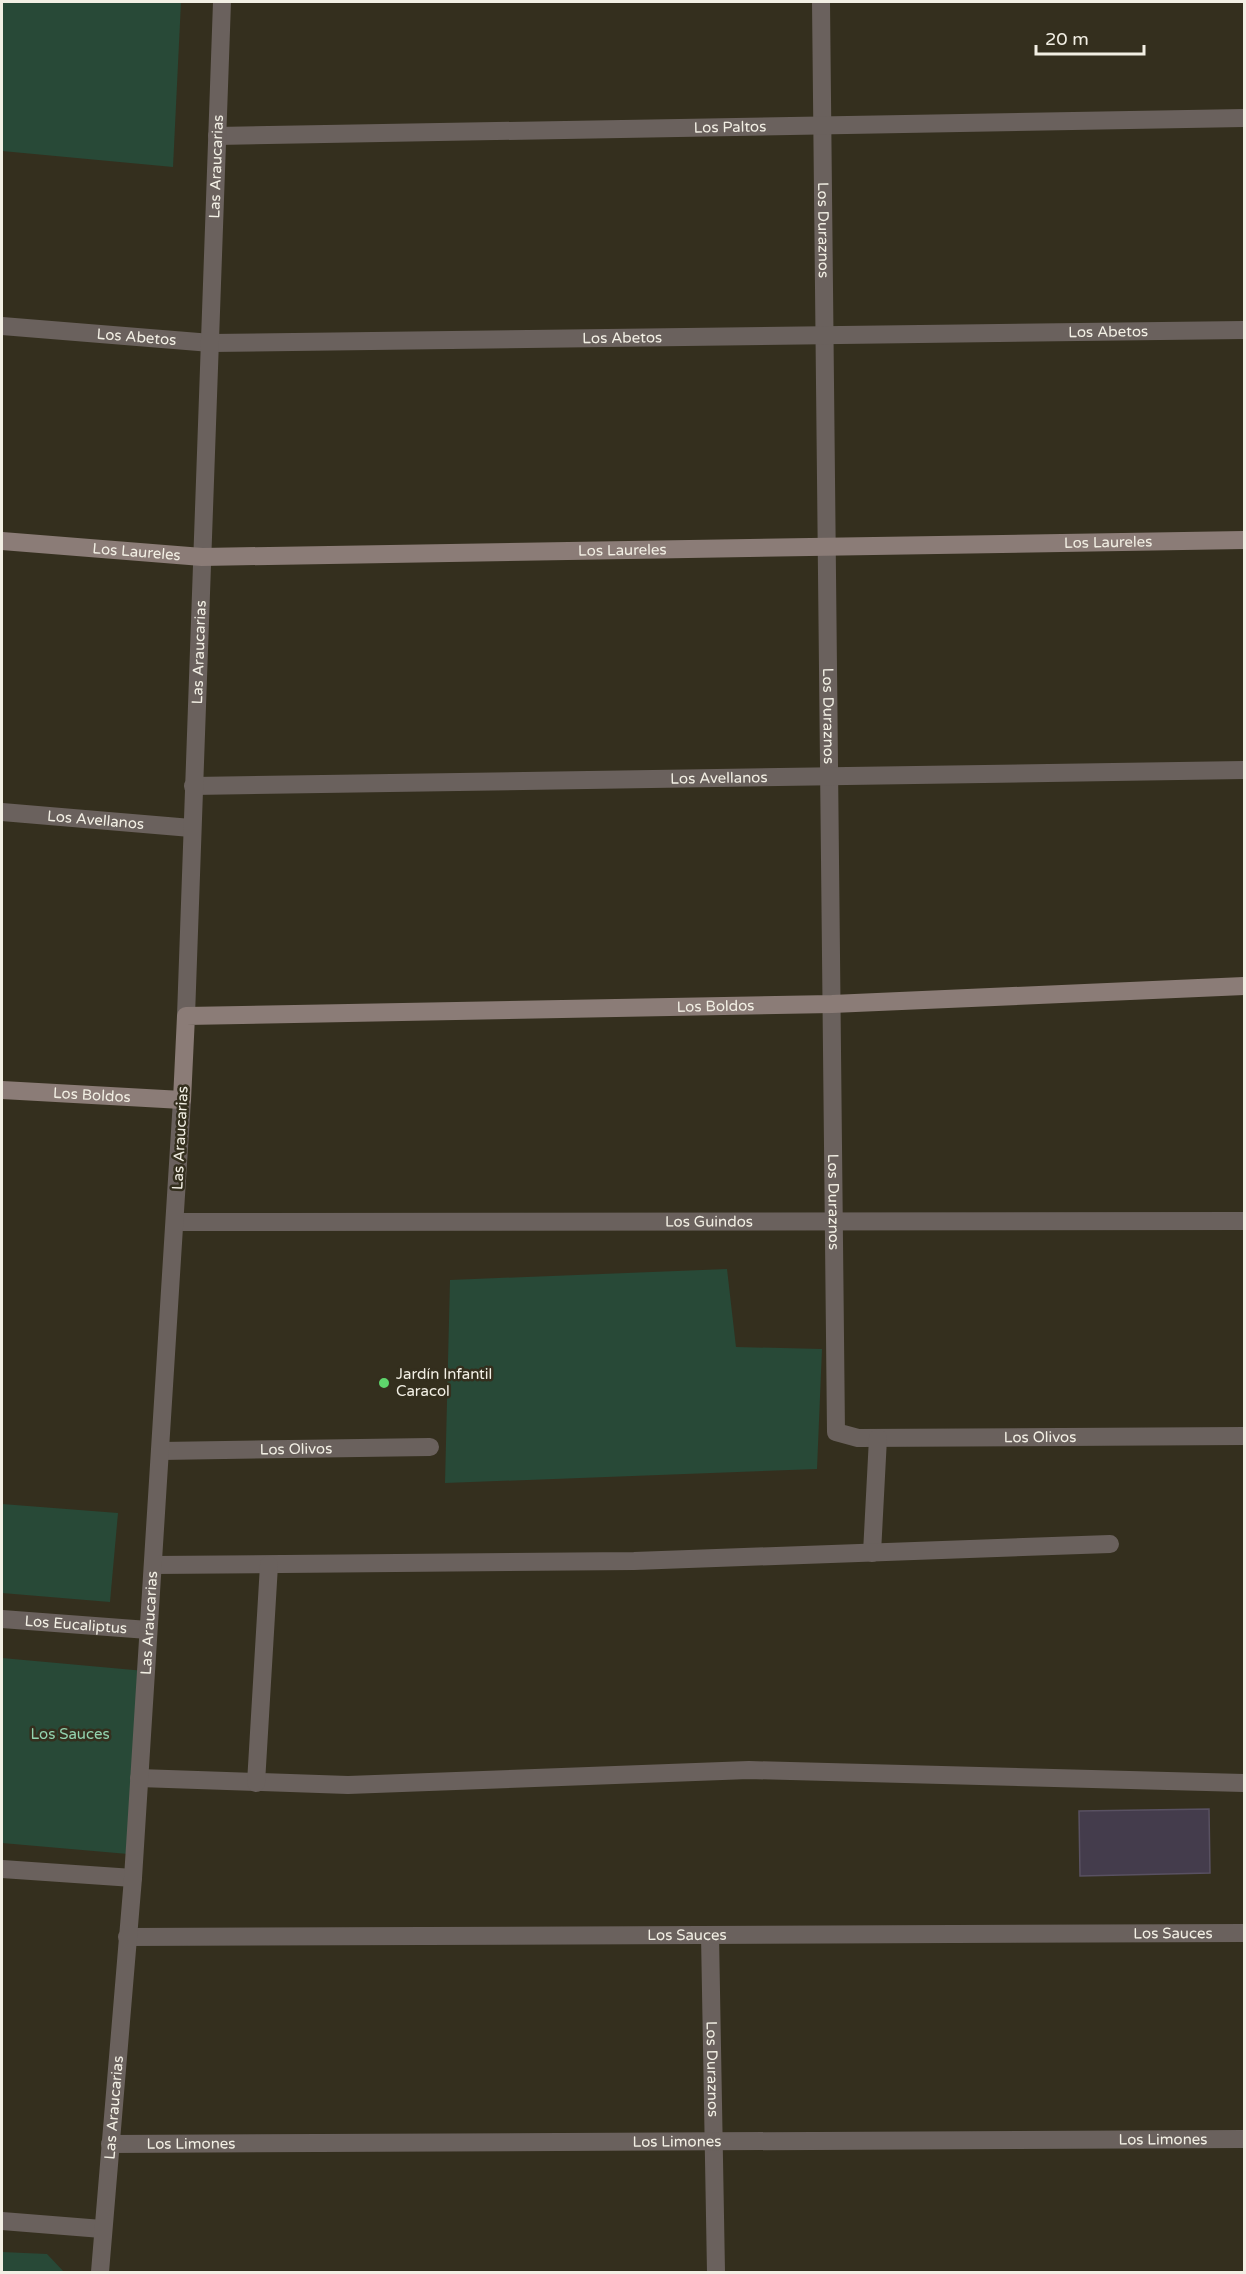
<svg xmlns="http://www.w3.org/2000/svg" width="1246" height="2274" viewBox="0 0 1246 2274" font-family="'Varela Round',sans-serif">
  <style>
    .green { fill: #284937 }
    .building { fill: #443c4c; stroke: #595162; stroke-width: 1.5 }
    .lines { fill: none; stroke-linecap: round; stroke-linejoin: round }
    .street { stroke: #6a615d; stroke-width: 18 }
    .secondary { stroke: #8b7c77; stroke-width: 18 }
    .poi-dot { fill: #5ed56c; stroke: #342f1e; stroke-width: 2 }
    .labels { text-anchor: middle; stroke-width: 5; stroke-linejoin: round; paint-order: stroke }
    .street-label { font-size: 15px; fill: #f2efe4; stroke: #342f1e }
    .poi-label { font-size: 15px; fill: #f2efe4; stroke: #342f1e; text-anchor: start }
    .park-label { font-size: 15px; fill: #93d4af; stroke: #342f1e }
  </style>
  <rect width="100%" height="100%" fill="#342f1e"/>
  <g class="green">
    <polygon points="2,2 181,2 173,167 2,151"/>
    <polygon points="727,1269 736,1347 822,1349 817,1469 445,1483 450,1280"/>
    <polygon points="2,1504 118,1513 110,1602 2,1593"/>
    <polygon points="2,1658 145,1671 128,1854 2,1843"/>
    <polygon points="2,2252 47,2254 64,2272 2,2272"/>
  </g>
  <polygon class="building" points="1209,1809 1210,1873 1080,1876 1079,1811"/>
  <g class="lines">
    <g class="street">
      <path id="s1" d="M821,2L836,1432L858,1438L1244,1436"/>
      <path id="s2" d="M217,136L1244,118"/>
      <path id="s3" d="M2,326L211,343L1244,330"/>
      <path id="s4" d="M193,786L1244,770"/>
      <path id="s5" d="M2,812L191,828"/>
      <path id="s6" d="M186,1016L222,2"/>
      <path id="s7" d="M175,1222L1244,1221"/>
      <path id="s8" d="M161,1451L430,1447"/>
      <polyline points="872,1553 878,1438"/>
      <polyline points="153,1565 634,1561 1110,1544"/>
      <path id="s9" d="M2,1619L148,1630"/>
      <polyline points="139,1778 348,1785 749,1770 1244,1783"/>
      <polyline points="256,1783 269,1565"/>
      <polyline points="2,1869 133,1878"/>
      <path id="s10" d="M710,1935L716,2272"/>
      <path id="s11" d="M127,1937L1244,1933"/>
      <path id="s12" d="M110,2144L1244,2139"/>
      <polyline points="2,2221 102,2229"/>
      <path id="s13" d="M100,2272L133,1878L182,1100"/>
    </g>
    <g class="secondary">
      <path id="s14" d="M2,541L202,557L1244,540"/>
      <path id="s15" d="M2,1090L182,1100L186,1016L832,1004L1244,986"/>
    </g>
  </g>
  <circle class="poi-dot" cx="384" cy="1383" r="6"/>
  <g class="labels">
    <g class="street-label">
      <text dy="5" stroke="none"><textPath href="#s2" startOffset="513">Los Paltos</textPath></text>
      <text dy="5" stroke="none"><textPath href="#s6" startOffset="850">Las Araucarias</textPath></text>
      <text dy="5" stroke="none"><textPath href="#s1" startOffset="228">Los Duraznos</textPath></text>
      <text dy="5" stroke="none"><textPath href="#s3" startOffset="1107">Los Abetos</textPath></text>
      <text dy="5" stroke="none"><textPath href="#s3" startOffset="135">Los Abetos</textPath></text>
      <text dy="5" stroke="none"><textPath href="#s3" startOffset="621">Los Abetos</textPath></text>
      <text dy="5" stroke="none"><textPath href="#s14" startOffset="1107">Los Laureles</textPath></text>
      <text dy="5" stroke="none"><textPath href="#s14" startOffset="621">Los Laureles</textPath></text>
      <text dy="5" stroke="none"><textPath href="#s14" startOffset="135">Los Laureles</textPath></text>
      <text dy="5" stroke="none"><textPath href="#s6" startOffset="364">Las Araucarias</textPath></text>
      <text dy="5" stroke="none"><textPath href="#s1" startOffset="714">Los Duraznos</textPath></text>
      <text dy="5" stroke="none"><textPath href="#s4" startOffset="526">Los Avellanos</textPath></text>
      <text dy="5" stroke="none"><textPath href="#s5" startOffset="94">Los Avellanos</textPath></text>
      <text dy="5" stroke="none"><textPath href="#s15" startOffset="794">Los Boldos</textPath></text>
      <text dy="5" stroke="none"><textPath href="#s15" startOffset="90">Los Boldos</textPath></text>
      <text transform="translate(180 1138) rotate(-87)" y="5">Las Araucarias</text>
      <text dy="5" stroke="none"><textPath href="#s1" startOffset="1200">Los Duraznos</textPath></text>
      <text dy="5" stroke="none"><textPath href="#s7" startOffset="534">Los Guindos</textPath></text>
      <text dy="5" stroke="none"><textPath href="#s1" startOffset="1635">Los Olivos</textPath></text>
      <text dy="5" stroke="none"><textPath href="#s8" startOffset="135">Los Olivos</textPath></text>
      <text dy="5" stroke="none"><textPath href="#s13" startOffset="651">Las Araucarias</textPath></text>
      <text dy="5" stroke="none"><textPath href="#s9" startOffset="74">Los Eucaliptus</textPath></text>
      <text dy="5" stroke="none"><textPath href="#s11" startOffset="1046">Los Sauces</textPath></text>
      <text dy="5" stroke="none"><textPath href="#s11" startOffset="560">Los Sauces</textPath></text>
      <text dy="5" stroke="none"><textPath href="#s10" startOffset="134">Los Duraznos</textPath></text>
      <text dy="5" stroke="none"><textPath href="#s13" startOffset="165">Las Araucarias</textPath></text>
      <text dy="5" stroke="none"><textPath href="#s12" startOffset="1053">Los Limones</textPath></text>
      <text dy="5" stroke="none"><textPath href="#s12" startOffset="567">Los Limones</textPath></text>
      <text dy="5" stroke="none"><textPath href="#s12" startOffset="81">Los Limones</textPath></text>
    </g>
    <g class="poi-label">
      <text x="396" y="1379">Jardín Infantil<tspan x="396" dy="17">Caracol</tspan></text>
    </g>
    <g class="park-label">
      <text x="70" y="1739">Los Sauces</text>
    </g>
  </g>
  <rect width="1246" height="2274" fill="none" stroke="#f2efe4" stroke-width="6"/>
  <path d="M1036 45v9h108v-9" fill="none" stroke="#f2efe4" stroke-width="3"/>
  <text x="1045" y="45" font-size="18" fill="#f2efe4" stroke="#342f1e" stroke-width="4.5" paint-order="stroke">20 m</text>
</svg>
